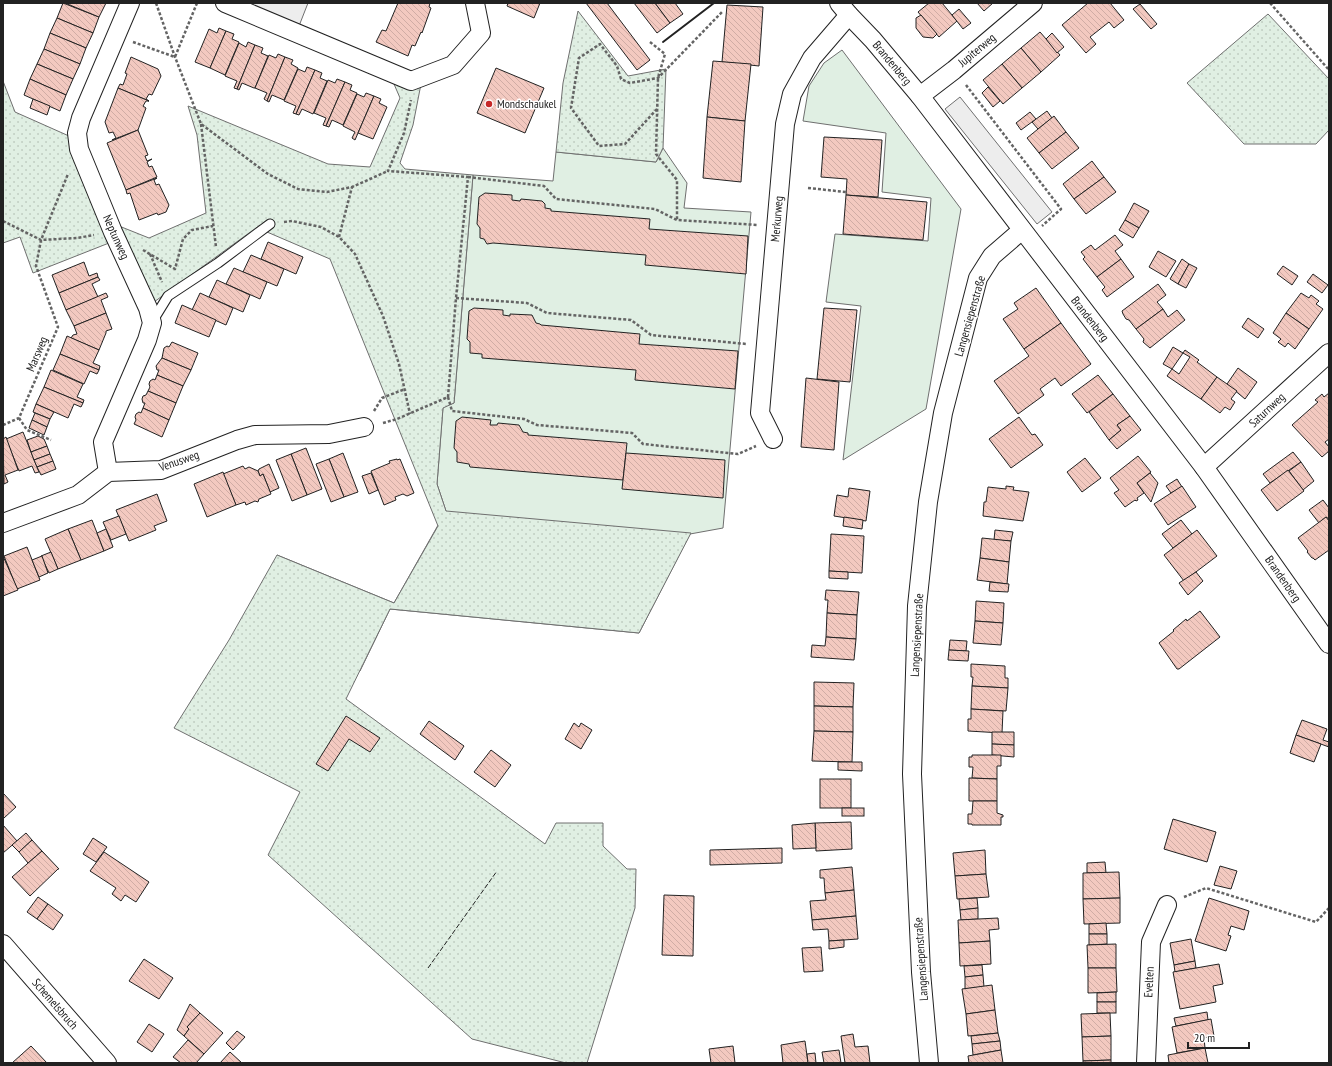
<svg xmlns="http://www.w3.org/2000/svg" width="1332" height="1066" viewBox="0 0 1332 1066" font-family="'PT Sans Narrow',sans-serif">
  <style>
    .green { fill: #e0efe3; stroke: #6f6f6f }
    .park { fill: url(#park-dots); stroke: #6f6f6f }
    .parking { fill: #ededed; stroke: #6f6f6f }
    .building { fill: url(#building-back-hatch); stroke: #222 }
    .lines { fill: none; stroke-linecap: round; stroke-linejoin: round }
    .service-casing { stroke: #222; stroke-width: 11 }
    .minor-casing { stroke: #222; stroke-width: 20 }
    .path { stroke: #646464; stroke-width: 2.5; stroke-dasharray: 3 2; stroke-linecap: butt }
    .service { stroke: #fff; stroke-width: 9 }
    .minor { stroke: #fff; stroke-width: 18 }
    .fence { stroke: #222; stroke-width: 1; stroke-dasharray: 5 2; stroke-linecap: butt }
    .wall { stroke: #222; stroke-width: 2 }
    .poi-dot { fill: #c62828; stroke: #fff; stroke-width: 1.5 }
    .labels { text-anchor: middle; stroke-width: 3; stroke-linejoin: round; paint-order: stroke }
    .street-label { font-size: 12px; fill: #222; stroke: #fff }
    .poi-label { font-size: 12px; fill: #222; stroke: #fff; text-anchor: start }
  </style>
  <defs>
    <pattern id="park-dots" width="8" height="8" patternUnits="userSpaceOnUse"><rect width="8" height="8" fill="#e0efe3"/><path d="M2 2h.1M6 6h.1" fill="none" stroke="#c0cdc2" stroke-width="1.8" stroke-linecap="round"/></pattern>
    <pattern id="building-back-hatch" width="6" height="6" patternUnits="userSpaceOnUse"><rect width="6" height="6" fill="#f3c9c0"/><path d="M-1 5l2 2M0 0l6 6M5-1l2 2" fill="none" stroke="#d0aca5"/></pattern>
  </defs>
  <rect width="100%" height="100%" fill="#fff"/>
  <g class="green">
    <polygon points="842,50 961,209 926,409 843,460 861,306 826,302 835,234 928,241 931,198 882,192 886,133 803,121 809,86 824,63"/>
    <polygon points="663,148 687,183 684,208 751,212 723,528 690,534 639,633 390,609 360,671 277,555 394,603 446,511 437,484 443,407 454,403 473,175 553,181 556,152 656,162"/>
  </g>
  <g class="park">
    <polygon points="578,11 628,76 666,69 663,148 656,162 556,152 563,83"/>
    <polygon points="1268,14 1329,79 1329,130 1316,144 1244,144 1187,83"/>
    <polygon points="3,81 15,112 69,136 70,150 109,243 33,273 20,237 3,243"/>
    <polygon points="394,84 421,84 413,125 400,163 405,169 473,175 454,403 443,408 437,484 446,511 691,533 639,633 390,609 346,699 545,844 556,823 603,823 603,846 627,869 636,869 635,908 587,1063 566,1063 472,1039 268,855 300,792 174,728 229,640 277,555 394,603 438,526 330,259 267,232 260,225 154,302 119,226 149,238 206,213 197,135 188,106 328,164 370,167 400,98"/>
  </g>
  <g class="parking">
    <polygon points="251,3 308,3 299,26 250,5"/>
    <polygon points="960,97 1052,212 1037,224 945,109"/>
  </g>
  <g class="building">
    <polygon points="63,3 99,17 93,33 57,18"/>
    <polygon points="65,3 106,3 99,17"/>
    <polygon points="398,3 430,3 429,7 431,8 422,33 421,32 415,46 412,45 408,56 376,42 382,30 386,31"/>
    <polygon points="508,3 540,3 534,18 507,6"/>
    <polygon points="586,3 607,3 650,60 637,70"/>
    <polygon points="634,3 655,3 670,23 657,33"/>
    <polygon points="655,3 675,3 683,14 670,23"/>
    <polygon points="929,3 942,3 957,21 939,37 918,12"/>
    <polygon points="977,3 993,3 984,11"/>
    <polygon points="1088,3 1110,3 1124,20 1114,28 1109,22 1090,37 1096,44 1086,53 1062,25"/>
    <polygon points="1140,4 1157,24 1151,29 1133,9"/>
    <polygon points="727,5 763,7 759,66 722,62"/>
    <polygon points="959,9 971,23 963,29 952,15"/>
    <polygon points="921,15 937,34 933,38 923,37 916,28 916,18"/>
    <polygon points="57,18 93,33 86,48 50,33"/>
    <polygon points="219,28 226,31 210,68 195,62 209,29 217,33"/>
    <polygon points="226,31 234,34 232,39 239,42 225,75 210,68"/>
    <polygon points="1040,32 1060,55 1041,72 1021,48"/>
    <polygon points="50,33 86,48 80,64 44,49"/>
    <polygon points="1052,33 1064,47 1057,53 1046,39"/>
    <polygon points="248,42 255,45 237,89 234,88 237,81 225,76 239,43 246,47"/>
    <polygon points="255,45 263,48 261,53 268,56 255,88 254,88 242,83 239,90 237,89"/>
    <polygon points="1021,48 1041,72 1022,88 1002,64"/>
    <polygon points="44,49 80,64 73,79 37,64"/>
    <polygon points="278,54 285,57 267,101 264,99 267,93 255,88 269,55 276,58"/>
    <polygon points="131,57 158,69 161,76 152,95 149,94 146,99 149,101 118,88 120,84 123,85 127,74 125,73"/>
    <polygon points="285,57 293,60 291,64 298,68 284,100 272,95 269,102 267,101"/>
    <polygon points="713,61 751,64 745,121 707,117"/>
    <polygon points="37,64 73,79 66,95 30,79"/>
    <polygon points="1002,64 1022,88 1003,104 983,80"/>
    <polygon points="307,67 315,70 296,114 293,113 296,106 284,101 298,69 305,72"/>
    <polygon points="496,68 544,88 525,133 477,113"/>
    <polygon points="315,70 322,73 320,78 327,81 313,114 302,109 299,115 296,114"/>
    <polygon points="30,79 66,95 60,111 24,95"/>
    <polygon points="337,79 345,82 326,126 323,125 326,118 314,113 328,80 335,83"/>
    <polygon points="345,82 352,85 350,90 357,93 343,125 332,120 329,127 326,126"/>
    <polygon points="988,87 1000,101 993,107 982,93"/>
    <polygon points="118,88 149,101 146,101 143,106 146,108 138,130 112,140 116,138 113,132 109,133 105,122"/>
    <polygon points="366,93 374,96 355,140 352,138 355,132 343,126 357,94 364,97"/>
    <polygon points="374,96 381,99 379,103 387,107 373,139 358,133"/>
    <polygon points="33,99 50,106 47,115 30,108"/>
    <polygon points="1047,111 1052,118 1038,129 1032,122"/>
    <polygon points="1030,112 1036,119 1021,130 1016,123"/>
    <polygon points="1054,116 1066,132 1039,153 1027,138"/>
    <polygon points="707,117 745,121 741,182 703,178"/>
    <polygon points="138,130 148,155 145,156 147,161 152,159 147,162 149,167 152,166 157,177 126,190 107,143"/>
    <polygon points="1066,132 1079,148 1052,169 1039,153"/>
    <polygon points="824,137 882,140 878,197 846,195 847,179 821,177"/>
    <polygon points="1092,161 1104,177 1074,199 1063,184"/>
    <polygon points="1104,177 1116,192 1086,214 1074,199"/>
    <polygon points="157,178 154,180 156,185 159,184 169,205 166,212 158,215 157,213 139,220 130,193 127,194 126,190"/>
    <polygon points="485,193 512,195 512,200 520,201 521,199 542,201 545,204 545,208 551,209 551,211 650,219 649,229 748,236 746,274 645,265 646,255 493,243 487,244 484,239 480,238 480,228 477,224 479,197"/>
    <polygon points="846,195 927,202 923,240 843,234"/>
    <polygon points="1134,203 1149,211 1139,228 1125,220"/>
    <polygon points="1125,220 1139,228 1133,238 1119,230"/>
    <polygon points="1115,235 1123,245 1115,251 1121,259 1097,277 1083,259 1085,257 1081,252 1091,245 1095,250"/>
    <polygon points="268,242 303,257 296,274 261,259"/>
    <polygon points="1158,251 1176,261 1166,277 1149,267"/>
    <polygon points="251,255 284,269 277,286 243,272"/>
    <polygon points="1121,259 1134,277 1107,297 1102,290 1105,287 1097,277"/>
    <polygon points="1182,259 1189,264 1178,284 1170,279"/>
    <polygon points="84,262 89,276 97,273 98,277 59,293 52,275"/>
    <polygon points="1189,264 1197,268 1186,288 1178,284"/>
    <polygon points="1283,266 1298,276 1292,285 1277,274"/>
    <polygon points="234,268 267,282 260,299 226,284"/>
    <polygon points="1313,274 1328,285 1322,293 1307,282"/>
    <polygon points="98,277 100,280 92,284 98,297 66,310 59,293"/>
    <polygon points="217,280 250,295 243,312 209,297"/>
    <polygon points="1158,284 1166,295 1157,302 1163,309 1136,329 1129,320 1126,319 1123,314 1122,311"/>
    <polygon points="1036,288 1061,323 1024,349 1003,319 1018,309 1014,303"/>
    <polygon points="106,293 108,297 101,300 106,313 74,326 66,310"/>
    <polygon points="200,293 233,308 226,325 192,310"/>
    <polygon points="1301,293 1309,298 1311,295 1319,301 1316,304 1323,309 1309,329 1286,313"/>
    <polygon points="182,305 216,320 209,337 175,323"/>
    <polygon points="474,308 503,310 503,315 510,316 510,314 532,315 536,323 540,324 541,325 640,334 639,344 738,351 735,389 635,380 636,370 482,358 482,354 470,353 470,342 467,339 469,311"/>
    <polygon points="824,308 857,310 850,382 817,379"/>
    <polygon points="1163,309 1168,317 1177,310 1185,320 1150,348 1143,342 1144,339 1136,329"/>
    <polygon points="106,313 112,329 106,331 106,333 99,350 71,338 73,335 77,334 74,326"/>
    <polygon points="1286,313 1309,329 1295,349 1288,343 1285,347 1278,342 1281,339 1273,333"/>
    <polygon points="1248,318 1264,329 1258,338 1242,327"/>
    <polygon points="1061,323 1091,364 1061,386 1055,378 1040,389 1044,395 1018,414 994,381 1029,356 1024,349"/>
    <polygon points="67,336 99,350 93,363 100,366 99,370 60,354"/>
    <polygon points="172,342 198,353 191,370 162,358 164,348 167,346 169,347"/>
    <polygon points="1173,347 1183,353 1172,369 1163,364"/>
    <polygon points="1185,350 1199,360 1197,362 1217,377 1201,399 1167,376 1172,369 1179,374 1190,357 1183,353"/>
    <polygon points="60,354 99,370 97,374 90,371 84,384 53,370"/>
    <polygon points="162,358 191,370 183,386 157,375 159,370 157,370 156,366"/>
    <polygon points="1238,368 1257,382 1245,399 1227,384"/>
    <polygon points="51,370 83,384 77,397 84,400 83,403 44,387"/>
    <polygon points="157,375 183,386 176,403 148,391 150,387 149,384 150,381 153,379 155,380"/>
    <polygon points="1098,375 1113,394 1087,413 1072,394"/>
    <polygon points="1217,377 1237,391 1231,399 1235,402 1230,410 1225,407 1220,413 1201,399"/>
    <polygon points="806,378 839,382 834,450 801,447"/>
    <polygon points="44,387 83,403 81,407 74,404 68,418 36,404"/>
    <polygon points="148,391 176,403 169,420 143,408 145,403 143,403 142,399 143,396 146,395"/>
    <polygon points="1329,393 1329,439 1325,442 1329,447 1329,451 1322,457 1292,425 1318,402 1315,400 1322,394 1324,397"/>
    <polygon points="1113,394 1130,416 1117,425 1121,430 1109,440 1089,412"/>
    <polygon points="36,404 54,412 50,419 33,412"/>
    <polygon points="143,408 169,420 162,437 134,424 136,420 135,417 136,414 139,412 141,413"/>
    <polygon points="35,413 50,419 47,427 32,420"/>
    <polygon points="1130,416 1141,430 1117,449 1109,440 1121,430 1117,425"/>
    <polygon points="462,417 491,420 490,425 497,425 498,423 519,425 523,432 528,433 528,435 627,443 623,480 470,467 469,464 457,462 457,452 454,448 456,421"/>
    <polygon points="1019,417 1032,435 1035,434 1043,445 1011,468 989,439"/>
    <polygon points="32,420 47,427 44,435 29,428"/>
    <polygon points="23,432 39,472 35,473 32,466 19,471 6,439"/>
    <polygon points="38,436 44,439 47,446 31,452 27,440"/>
    <polygon points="6,437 18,470 5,475 8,482 4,484 3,439"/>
    <polygon points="47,446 50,454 34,460 31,452"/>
    <polygon points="306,448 322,489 307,495 291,454"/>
    <polygon points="1293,452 1301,462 1270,483 1263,474"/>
    <polygon points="343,453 358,492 344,497 329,459"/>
    <polygon points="626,453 725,460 723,498 622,489"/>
    <polygon points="50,454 53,461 37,467 34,460"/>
    <polygon points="291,454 307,495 292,501 276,460"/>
    <polygon points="1138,456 1151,472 1137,483 1144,493 1137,498 1138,500 1136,501 1135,500 1125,507 1114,493 1119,490 1110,478"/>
    <polygon points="1085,458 1101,478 1082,492 1067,472"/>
    <polygon points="329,459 344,497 331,502 316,464"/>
    <polygon points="397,459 397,460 400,459 414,493 407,496 403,494 395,497 396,500 384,505 371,471 390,463 389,461"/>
    <polygon points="53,461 56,469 41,475 37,467"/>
    <polygon points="1301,462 1314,481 1303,490 1289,471"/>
    <polygon points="269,464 279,488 270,492 263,474 260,476 258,471 259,469"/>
    <polygon points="243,466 245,469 249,467 258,471 260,476 263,474 271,494 259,499 258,502 255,501 246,505 245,502 236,505 223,474"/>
    <polygon points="1288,470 1304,491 1277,511 1261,490"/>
    <polygon points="223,472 236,505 207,517 194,484"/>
    <polygon points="371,473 378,490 369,494 362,476"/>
    <polygon points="1150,473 1158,483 1151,502 1137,483"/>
    <polygon points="1177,479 1182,487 1171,493 1166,486"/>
    <polygon points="1006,486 1014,487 1013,490 1029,492 1023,521 983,516 984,502 986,502 988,487 1006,489"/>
    <polygon points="1182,486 1196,507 1168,525 1154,504"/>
    <polygon points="849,488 870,491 866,521 834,516 837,495 848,497"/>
    <polygon points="157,494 167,521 154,526 156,530 129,541 116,510"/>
    <polygon points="1323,500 1329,508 1329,519 1326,517 1319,523 1309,510"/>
    <polygon points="119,516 126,534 111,540 103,522"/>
    <polygon points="844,517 863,520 862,529 843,526"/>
    <polygon points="1326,517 1329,521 1329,550 1315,560 1313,558 1312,558 1307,552 1308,551 1298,538"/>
    <polygon points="92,520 104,551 81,560 68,529"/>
    <polygon points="1181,520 1192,534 1173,548 1162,534"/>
    <polygon points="68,529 81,560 58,569 45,539"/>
    <polygon points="106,529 113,547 104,551 97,533"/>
    <polygon points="995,530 1013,532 1011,541 994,540"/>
    <polygon points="1197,530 1217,556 1184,581 1164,555"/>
    <polygon points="831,534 864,536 862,573 829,571"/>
    <polygon points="982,538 1011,541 1009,562 980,558"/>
    <polygon points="27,547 40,580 17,589 4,556"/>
    <polygon points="51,552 58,569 49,573 41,556"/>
    <polygon points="3,556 18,590 3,596"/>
    <polygon points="42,556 48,573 39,577 32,560"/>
    <polygon points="980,558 1009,562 1007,584 977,580"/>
    <polygon points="829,571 848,572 848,579 829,578"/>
    <polygon points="1196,572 1203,581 1188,595 1179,583"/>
    <polygon points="990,582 1009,584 1008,592 989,591"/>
    <polygon points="826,590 859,592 857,615 827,613 828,600 825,600"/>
    <polygon points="976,601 1004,603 1003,623 975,621"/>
    <polygon points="1200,611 1220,637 1179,669 1177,669 1159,643 1174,631 1173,630 1186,619 1187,621"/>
    <polygon points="827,613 857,615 856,639 826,637"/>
    <polygon points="975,621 1003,623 1001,645 973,643"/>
    <polygon points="826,637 856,639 854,660 811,657 812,645 825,646"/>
    <polygon points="950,640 967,641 966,651 949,650"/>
    <polygon points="949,650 969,651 968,661 948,660"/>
    <polygon points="971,664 1005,666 1005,678 1008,678 1008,688 972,686 973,677 971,677"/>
    <polygon points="814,682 854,683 853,707 814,706"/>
    <polygon points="972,686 1008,688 1006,711 971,709"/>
    <polygon points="814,706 853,707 853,732 814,731"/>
    <polygon points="971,709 1003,711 1002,733 968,731 968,719 971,719"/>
    <polygon points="346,716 380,738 370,752 349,739 328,771 316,764"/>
    <polygon points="1302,720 1327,729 1323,740 1329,742 1329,747 1296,735"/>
    <polygon points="429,721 464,746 455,760 420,734"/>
    <polygon points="574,723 579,727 581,723 592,730 581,749 565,739"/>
    <polygon points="814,731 853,732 852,762 812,761"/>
    <polygon points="992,732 1014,732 1014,745 992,744"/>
    <polygon points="1296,735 1321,744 1314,762 1290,753"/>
    <polygon points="992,744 1014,745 1014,757 992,755"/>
    <polygon points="491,750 511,765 495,787 474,772"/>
    <polygon points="972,755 1001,755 1001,766 997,766 997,779 972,778 973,767 969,767 969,757 972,757"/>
    <polygon points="838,762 862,762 862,771 838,770"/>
    <polygon points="969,778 997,779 997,801 969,801"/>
    <rect x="820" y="779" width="31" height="29"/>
    <polygon points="3,793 16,807 4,818 3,817"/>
    <polygon points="973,801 997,801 997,813 1003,815 1003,817 1001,817 1001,825 972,825 972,824 968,824 968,814 972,814"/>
    <rect x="842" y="808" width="22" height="8"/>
    <polygon points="1173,819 1216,832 1207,862 1164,849"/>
    <polygon points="851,822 852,849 816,851 815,823"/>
    <polygon points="815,823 816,848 793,849 792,825"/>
    <polygon points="3,825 17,841 3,853"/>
    <polygon points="26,833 32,840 19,852 12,845"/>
    <polygon points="93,838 107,847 96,862 83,854"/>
    <polygon points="32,840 42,851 28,863 19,852"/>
    <polygon points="782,848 782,863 710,865 710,850"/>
    <polygon points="985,850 986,874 955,876 953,853"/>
    <polygon points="42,851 59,869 58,869 30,896 12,877"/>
    <polygon points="104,852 149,882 136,902 125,895 121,901 112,894 116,888 90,871"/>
    <polygon points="1105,862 1106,873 1087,873 1087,863"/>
    <polygon points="1220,866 1237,871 1231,889 1214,885"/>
    <polygon points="852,867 854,890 825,893 824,878 820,878 820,870"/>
    <polygon points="1119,872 1120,898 1083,899 1083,873"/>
    <polygon points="986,874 989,897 957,899 955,876"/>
    <polygon points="854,890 856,916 812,920 810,901 826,900 825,893"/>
    <polygon points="664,895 694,896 693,956 662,955"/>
    <polygon points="38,897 48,904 37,919 27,912"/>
    <polygon points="977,898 978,908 960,910 959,899"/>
    <polygon points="1120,898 1120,923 1084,924 1083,899"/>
    <polygon points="1209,898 1249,911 1244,930 1231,926 1228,935 1231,936 1226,951 1195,941"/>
    <polygon points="48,904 63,915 53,930 37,919"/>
    <polygon points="978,908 978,919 961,920 960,910"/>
    <polygon points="856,916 858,939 829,941 828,929 813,930 812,920"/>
    <polygon points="998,918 999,929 989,930 990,941 959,943 958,920"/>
    <polygon points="1106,923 1107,934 1089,934 1089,924"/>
    <polygon points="1089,934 1107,934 1107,944 1089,945"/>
    <polygon points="1191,939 1195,961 1174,965 1170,943"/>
    <polygon points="844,940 844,947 829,949 829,941"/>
    <polygon points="990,941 991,964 960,966 959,943"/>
    <polygon points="1116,944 1116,968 1088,968 1087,945"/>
    <polygon points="821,947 823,971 804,972 802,948"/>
    <polygon points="144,959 173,978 159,999 129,981"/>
    <polygon points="1195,961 1196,968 1175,972 1174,965"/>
    <polygon points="1219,964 1223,984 1213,986 1216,1002 1180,1009 1173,972"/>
    <polygon points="982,965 983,975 965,977 964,966"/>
    <polygon points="1088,968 1116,968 1117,992 1088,993"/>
    <polygon points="983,975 984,987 965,989 965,977"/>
    <polygon points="992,985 995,1010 966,1014 962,989"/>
    <polygon points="1116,992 1116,1002 1097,1002 1097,993"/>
    <rect x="1097" y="1002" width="19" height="11"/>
    <polygon points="190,1004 200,1013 187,1027 189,1029 184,1036 177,1030"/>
    <polygon points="995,1010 998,1033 968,1036 966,1014"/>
    <polygon points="1207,1012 1208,1020 1176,1026 1174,1018"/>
    <polygon points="200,1013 223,1033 204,1054 184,1036 189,1029 187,1027"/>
    <polygon points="1110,1013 1111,1036 1082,1037 1081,1014"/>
    <polygon points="1211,1019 1214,1036 1204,1038 1205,1048 1177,1053 1172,1027"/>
    <polygon points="149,1024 164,1034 152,1052 137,1042"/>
    <polygon points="237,1031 245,1037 233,1050 226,1043"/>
    <polygon points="998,1033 1000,1041 972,1044 971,1036"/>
    <polygon points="853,1034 855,1047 868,1046 870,1063 845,1063 841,1036"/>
    <polygon points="1111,1036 1111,1060 1083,1061 1082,1037"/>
    <polygon points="188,1040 204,1054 196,1063 181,1063 173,1057"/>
    <polygon points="805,1041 808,1063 783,1063 781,1045"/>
    <polygon points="1000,1041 1001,1050 973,1055 972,1044"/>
    <polygon points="31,1046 47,1063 12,1063"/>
    <polygon points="733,1046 735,1063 711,1063 709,1049"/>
    <polygon points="1205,1048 1208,1063 1169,1063 1168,1055"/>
    <polygon points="839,1050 841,1063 824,1063 822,1052"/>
    <polygon points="1001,1050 1003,1063 969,1063 968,1056"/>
    <polygon points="230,1052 242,1063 220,1063"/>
    <polygon points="815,1053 816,1063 808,1063 807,1054"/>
    <polygon points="1111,1060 1111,1063 1083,1063 1083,1061"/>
  </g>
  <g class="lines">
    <g class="service-casing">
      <polyline id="service" points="152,322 168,296 218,263 270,224"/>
    </g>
    <g class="minor-casing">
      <g id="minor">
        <polyline points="225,3 411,81 453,65 481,33 475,3"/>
        <polyline points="839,3 849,15 873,40 920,96 1204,467 1329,644"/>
        <polyline points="920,96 954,70 1033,3"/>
        <polyline points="773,439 760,413 785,124 792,94 812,58 849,15"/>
        <polyline points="1204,467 1329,353"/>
        <polyline points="108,472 103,442 147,340 152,323 148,308 113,232 79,149 77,133 81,118 130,3"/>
        <polyline points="3,523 78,495 108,472 161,470 237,440 255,435 329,434 364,427"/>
        <polyline points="3,944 107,1063"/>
        <polyline points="929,1063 921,972 912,774 917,606 928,502 943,413 978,278 992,256 1022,230"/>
        <polyline points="1146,1063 1151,942 1167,905"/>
      </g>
    </g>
    <g class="path">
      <polyline points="156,3 175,57 201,124 268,174 298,189 327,192 352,187 388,171"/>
      <polyline points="1270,3 1329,70"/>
      <polyline points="133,42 175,57 197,3"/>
      <polyline points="650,42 665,54 658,78 656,154 677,180 677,220"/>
      <polyline points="966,85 1061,209 1042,226"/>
      <polyline points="657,109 625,144 599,146 571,108 579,58 600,44 617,66 621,79 630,83 658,78 723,11"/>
      <polyline points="201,124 216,247"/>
      <polyline points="468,177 544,186 556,199 655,209 677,220 758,225"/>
      <polyline points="808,188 846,192"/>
      <polyline points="3,221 41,240 77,238 94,235"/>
      <polyline points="284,222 292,221 321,227 339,237 355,254 383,316 399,364 410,414"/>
      <polyline points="339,237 352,187"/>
      <polyline points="143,250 175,269 183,239 192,230 213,226"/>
      <polyline points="150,254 162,282"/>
      <polyline points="456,298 527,303 547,313 631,320 651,335 747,344"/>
      <polyline points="448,397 452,411 524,419 537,425 632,433 643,444 738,454 756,446"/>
      <polyline points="374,411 382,398 405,389"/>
      <polyline points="19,418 27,430 51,440"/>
      <polyline points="383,423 397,419 448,397 456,298 468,177 388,171 404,133 411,100"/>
      <polyline points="3,425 19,418 58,327 36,266 41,240 68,174"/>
      <polyline points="1184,897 1206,888 1316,922 1329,908"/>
    </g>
    <use href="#service" class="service"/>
    <use href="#minor" class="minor"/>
    <polyline class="fence" points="428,968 497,871"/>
    <polyline class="wall" points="663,42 714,3"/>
  </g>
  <circle class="poi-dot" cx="489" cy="104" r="4"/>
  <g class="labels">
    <g class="street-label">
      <text transform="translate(977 50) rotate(-40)" y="4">Jupiterweg</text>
      <text transform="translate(892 63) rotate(50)" y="4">Brandenberg</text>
      <text transform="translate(777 219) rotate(-85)" y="4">Merkurweg</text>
      <text transform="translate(116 237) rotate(66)" y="4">Neptunweg</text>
      <text transform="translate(970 316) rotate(-74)" y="4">Langensiepenstraße</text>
      <text transform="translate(1090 319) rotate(52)" y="4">Brandenberg</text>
      <text transform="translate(37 354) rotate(-67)" y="4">Marsweg</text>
      <text transform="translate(1267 410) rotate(-43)" y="4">Saturnweg</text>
      <text transform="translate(179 461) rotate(-19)" y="4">Venusweg</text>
      <text transform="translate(1283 579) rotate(55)" y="4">Brandenberg</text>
      <text transform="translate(917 635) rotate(-87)" y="4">Langensiepenstraße</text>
      <text transform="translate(921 959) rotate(-94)" y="4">Langensiepenstraße</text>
      <text transform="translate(1149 982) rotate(-87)" y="4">Evelten</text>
      <text transform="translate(55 1004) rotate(49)" y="4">Schemelsbruch</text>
    </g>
    <g class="poi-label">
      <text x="497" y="108">Mondschaukel</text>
    </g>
  </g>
  <rect width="1332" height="1066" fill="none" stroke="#222222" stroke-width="8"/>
  <path d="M1188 1042v6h61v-6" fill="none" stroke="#222222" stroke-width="2"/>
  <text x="1194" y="1042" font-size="12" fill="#222222" stroke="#ffffff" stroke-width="3" paint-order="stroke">20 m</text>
</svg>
